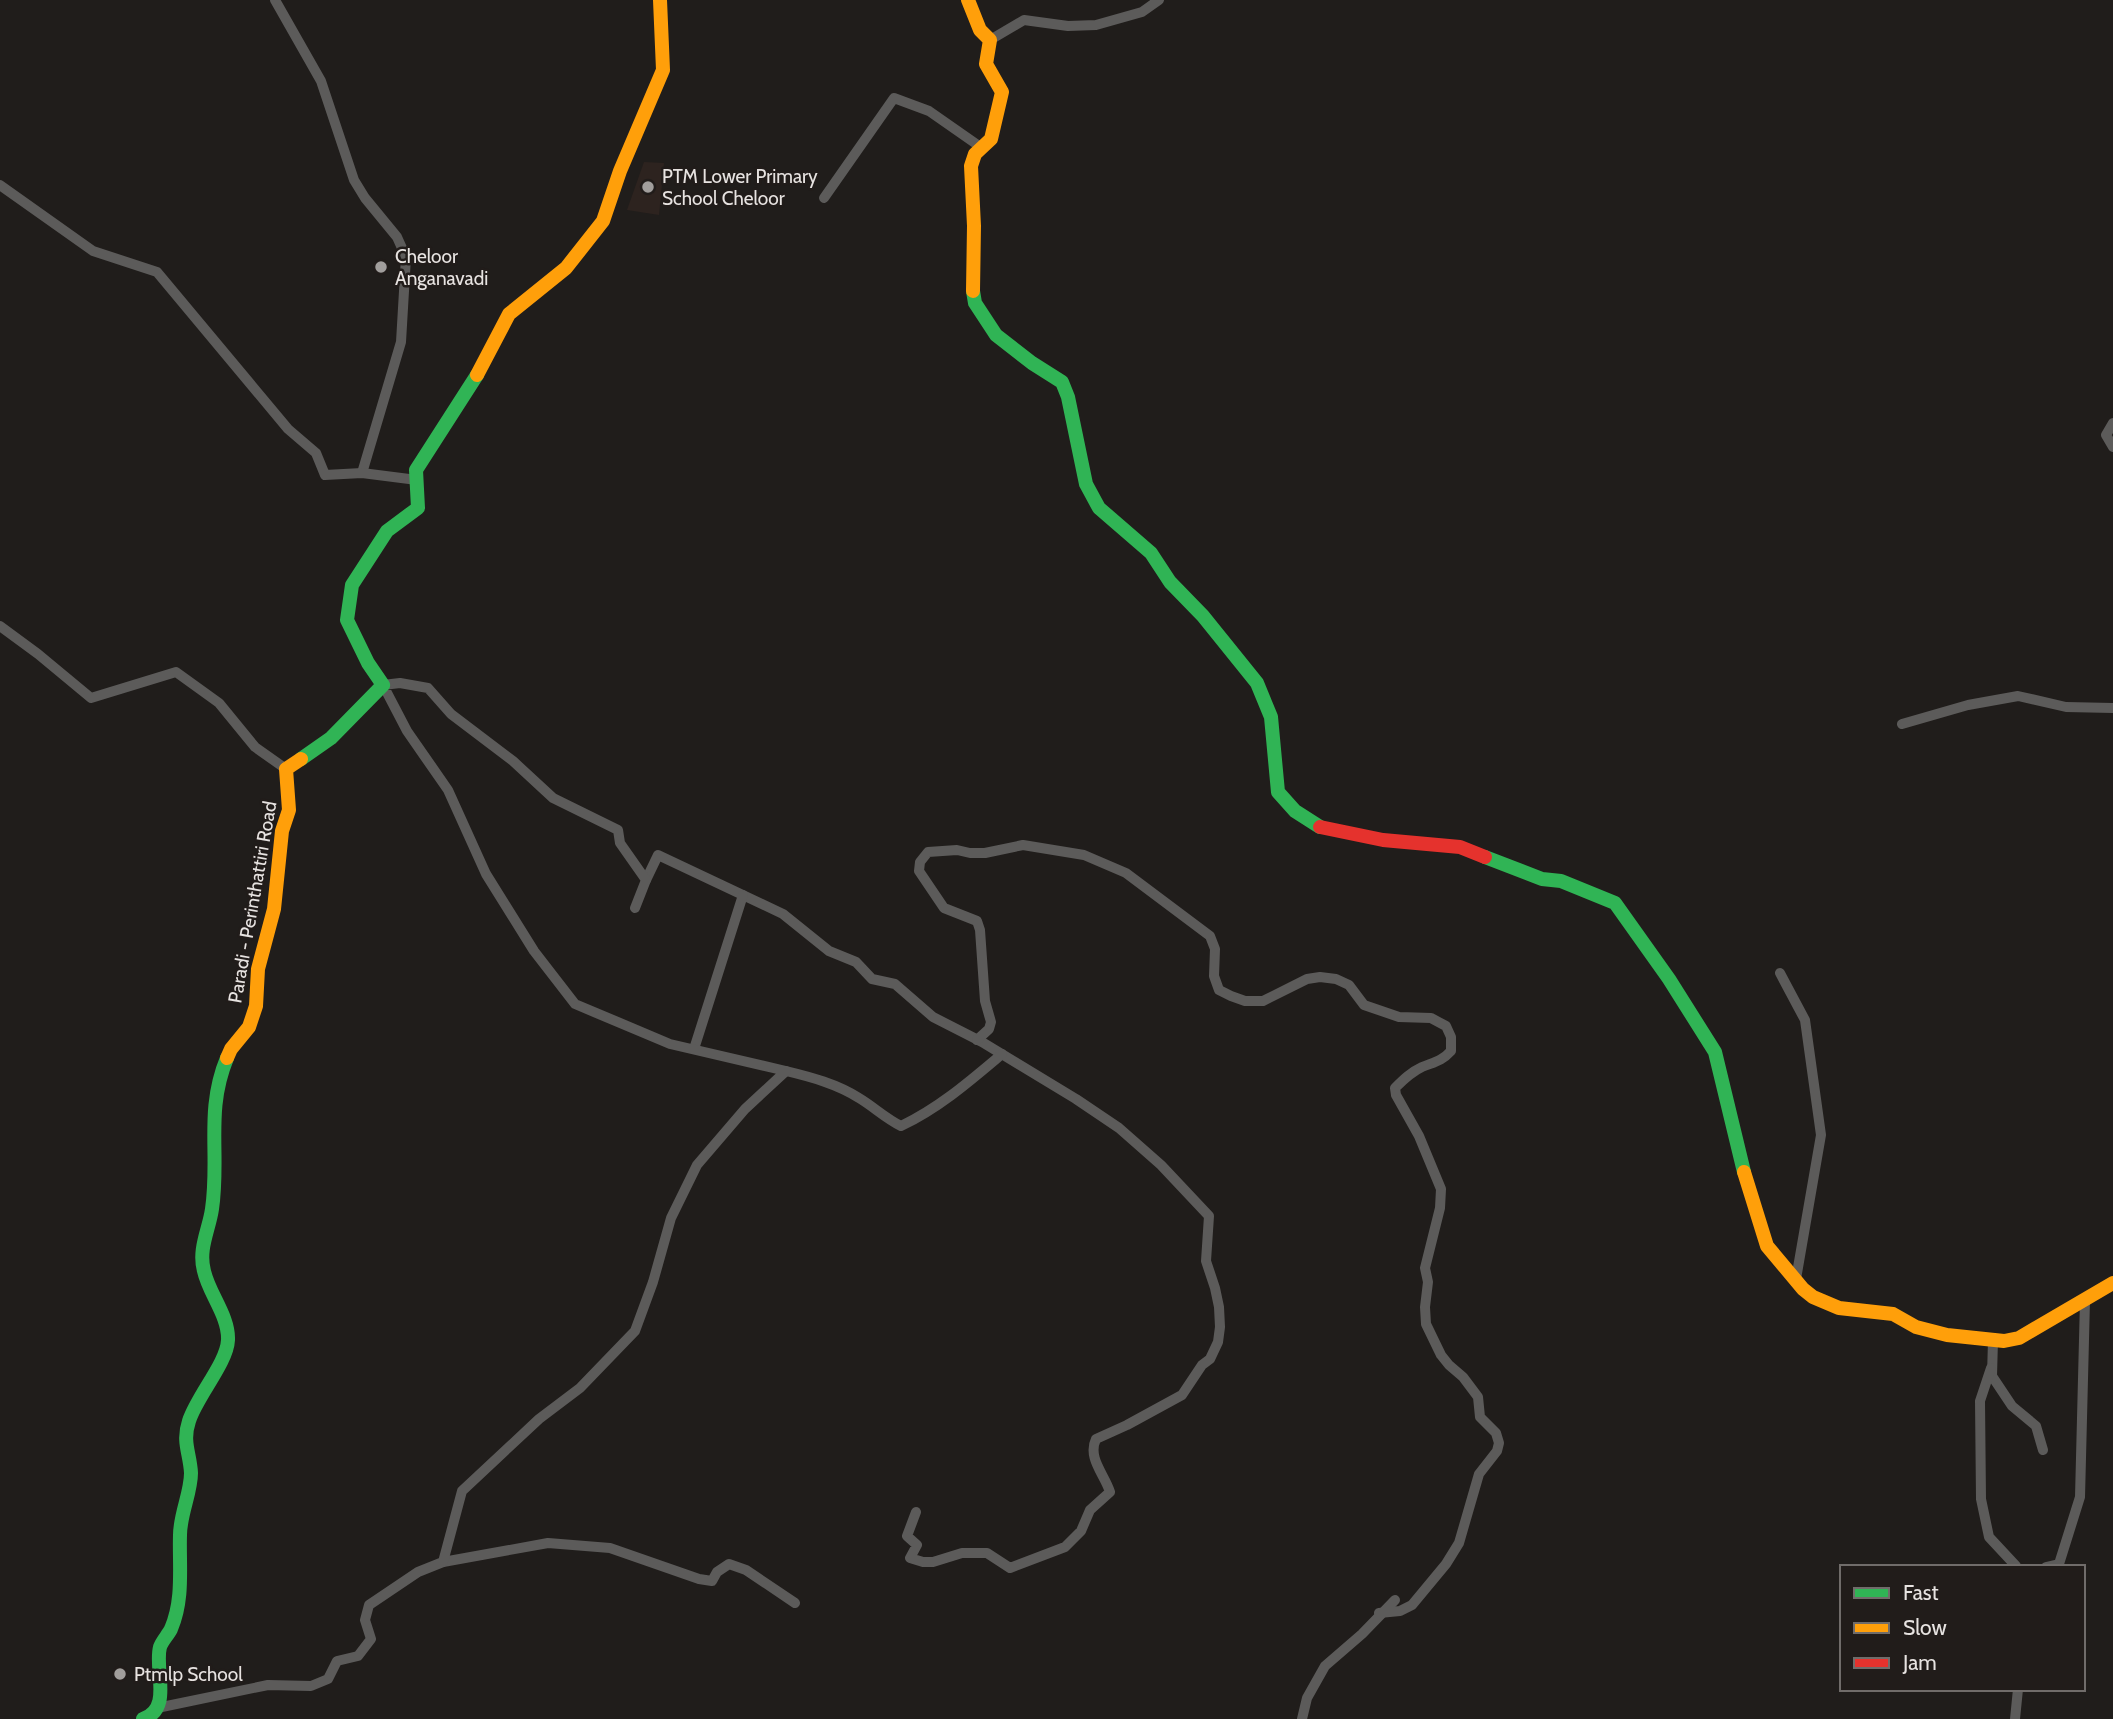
<svg xmlns="http://www.w3.org/2000/svg" width="2113" height="1719" viewBox="0 0 2113 1719" font-family="Cabin,sans-serif">
  <style>
    .built { fill: #2d231f }
    .lines { fill: none; stroke-linecap: round; stroke-linejoin: round }
    .street { stroke: #5c5b5a; stroke-width: 10 }
    .fast { stroke: #30b455; stroke-width: 14 }
    .slow { stroke: #ff9f0a; stroke-width: 14 }
    .jam { stroke: #e5322d; stroke-width: 14 }
    .poi-dot { fill: #a19e9c; stroke: #211c1a; stroke-width: 2.5 }
    .labels { text-anchor: middle; stroke-width: 5; stroke-linejoin: round; paint-order: stroke }
    .poi-label { font-size: 19px; fill: #e7e3e1; stroke: #211c1a; text-anchor: start }
    .street-label { font-size: 19px; fill: #e7e3e1; stroke: #211c1a }
  </style>
  <rect width="100%" height="100%" fill="#201d1b"/>
  <polygon class="built" points="644,162 664,163 659,215 627,210"/>
  <g class="lines">
    <g class="street">
      <polyline points="275,0 321,81 354,180 365,198 397,237 406,257 401,342 362,473"/>
      <polyline points="990,40 1024,20 1068,26 1096,25 1142,12 1159,0"/>
      <polyline points="0,185 93,251 157,272 288,429 316,453 325,475 362,473 417,480"/>
      <polyline points="824,198 894,98 929,111 982,148"/>
      <polyline points="2113,423 2106,435 2113,447"/>
      <polyline points="0,626 38,654 91,698 176,672 219,703 255,747 286,769"/>
      <polyline points="1902,724 1968,705 2018,696 2066,707 2113,708"/>
      <path d="M646,880L658,855L783,914L829,951L856,962L872,979L895,984L933,1017L982,1042L1076,1099L1119,1128L1161,1165L1209,1216L1206,1261L1215,1288L1219,1307L1220,1327L1218,1342L1210,1359L1202,1365L1182,1395L1127,1425L1096,1439C1087,1458 1105,1475 1110,1492L1090,1510L1081,1531L1065,1547L1010,1568L987,1553H962L933,1562H923L910,1558L917,1545L907,1536L916,1512"/>
      <polyline points="1780,973 1805,1020 1821,1135 1796,1279"/>
      <path d="M977,1040L989,1029L991,1022L985,1001L980,930L977,921L944,908L919,871L920,862L928,852L957,850L970,853H985L1023,845L1084,855L1126,873L1210,936L1215,949L1214,976L1219,990L1231,996L1245,1001H1263L1307,979L1320,977L1336,979L1349,985L1364,1005L1399,1017L1431,1018L1446,1026L1451,1037V1051C1442,1061 1434,1062 1422,1067C1411,1072 1403,1080 1395,1088L1396,1095L1419,1136L1441,1189L1440,1208L1425,1268L1428,1282L1425,1307L1426,1324L1441,1355L1449,1365L1463,1377L1478,1397L1480,1417L1496,1433L1499,1443L1497,1451L1479,1474L1459,1543L1446,1564L1412,1605L1400,1611L1379,1613"/>
      <polyline points="694,1049 743,895"/>
      <path d="M786,1071C811,1077 837,1084 859,1098C874,1107 885,1118 901,1126C939,1108 970,1081 1002,1054"/>
      <polyline points="1993,1340 1992,1376 2012,1406 2036,1426 2043,1450"/>
      <polyline points="1991,1368 1980,1401 1981,1499 1989,1537 2016,1566"/>
      <polyline points="443,1562 548,1543 610,1548 699,1579 712,1581 717,1572 729,1564 746,1570 795,1603"/>
      <polyline points="2046,1567 2059,1564 2080,1497 2085,1300"/>
      <polyline points="157,1708 268,1685 311,1686 328,1679 337,1661 358,1656 371,1639 365,1620 369,1605 418,1572 443,1562 462,1491 539,1419 580,1388 635,1331 653,1282 671,1218 697,1165 745,1109 786,1071 670,1044 575,1004 534,951 486,874 448,790 407,731 383,685 400,683 428,688 451,714 513,761 553,798 618,830 620,843 646,880 635,908"/>
      <polyline points="1302,1719 1307,1698 1325,1666 1362,1634 1395,1600"/>
      <polyline points="2015,1719 2018,1689"/>
    </g>
    <g class="fast">
      <polyline points="973,291 975,303 996,335 1032,363 1062,382 1068,397 1086,484 1099,508 1151,553 1170,582 1203,616 1257,683 1271,717 1278,792 1295,811 1320,827"/>
      <polyline points="301,759 331,738 383,685 368,663 347,620 352,585 387,531 418,508 416,470 477,375"/>
      <polyline points="1485,857 1542,879 1561,881 1615,903 1669,979 1715,1052 1744,1172"/>
      <path d="M143,1719C173,1709 154,1669 160,1647C162,1641 168,1635 171,1629C184,1599 179,1566 180,1535C180,1514 191,1493 191,1473C190,1453 182,1442 189,1421C197,1396 227,1363 228,1340C229,1316 209,1294 204,1271C198,1249 209,1230 212,1209C220,1155 205,1111 227,1058"/>
    </g>
    <g class="slow">
      <polyline points="968,0 980,30 990,40 986,64 1002,92 991,139 975,154 971,166 974,226 973,291"/>
      <polyline points="477,375 509,314 566,268 603,221 620,171 663,70 660,0"/>
      <polyline points="227,1058 231,1049 249,1027 256,1006 258,969 274,909 282,831 289,810 286,769 301,759"/>
      <polyline points="1744,1172 1767,1246 1803,1289 1813,1297 1839,1308 1893,1314 1916,1327 1947,1335 2004,1341 2019,1338 2113,1283"/>
    </g>
    <polyline class="jam" points="1320,827 1383,840 1460,847 1485,857"/>
  </g>
  <g class="poi-dot">
    <circle cx="648" cy="187" r="7"/>
    <circle cx="381" cy="267" r="7"/>
    <circle cx="120" cy="1674" r="7"/>
  </g>
  <g class="labels">
    <g class="poi-label">
      <text x="662" y="183">PTM Lower Primary<tspan x="662" dy="22">School Cheloor</tspan></text>
      <text x="395" y="263">Cheloor<tspan x="395" dy="22">Anganavadi</tspan></text>
      <text x="134" y="1681">Ptmlp School</text>
    </g>
    <g class="street-label">
      <text transform="translate(252 902) rotate(-80)" y="7">Paradi - Perinthattiri Road</text>
    </g>
  </g>
  <rect x="1840" y="1565" width="245" height="126" fill="#211c1a" stroke="#706c6a" stroke-width="2"/>
  <rect x="1854" y="1588" width="35" height="10" fill="#30b455" stroke="#706c6a" stroke-width="2"/>
  <text x="1903" y="1600" font-size="21" fill="#e7e3e1">Fast</text>
  <rect x="1854" y="1623" width="35" height="10" fill="#ff9f0a" stroke="#706c6a" stroke-width="2"/>
  <text x="1903" y="1635" font-size="21" fill="#e7e3e1">Slow</text>
  <rect x="1854" y="1658" width="35" height="10" fill="#e5322d" stroke="#706c6a" stroke-width="2"/>
  <text x="1903" y="1670" font-size="21" fill="#e7e3e1">Jam</text>
</svg>
